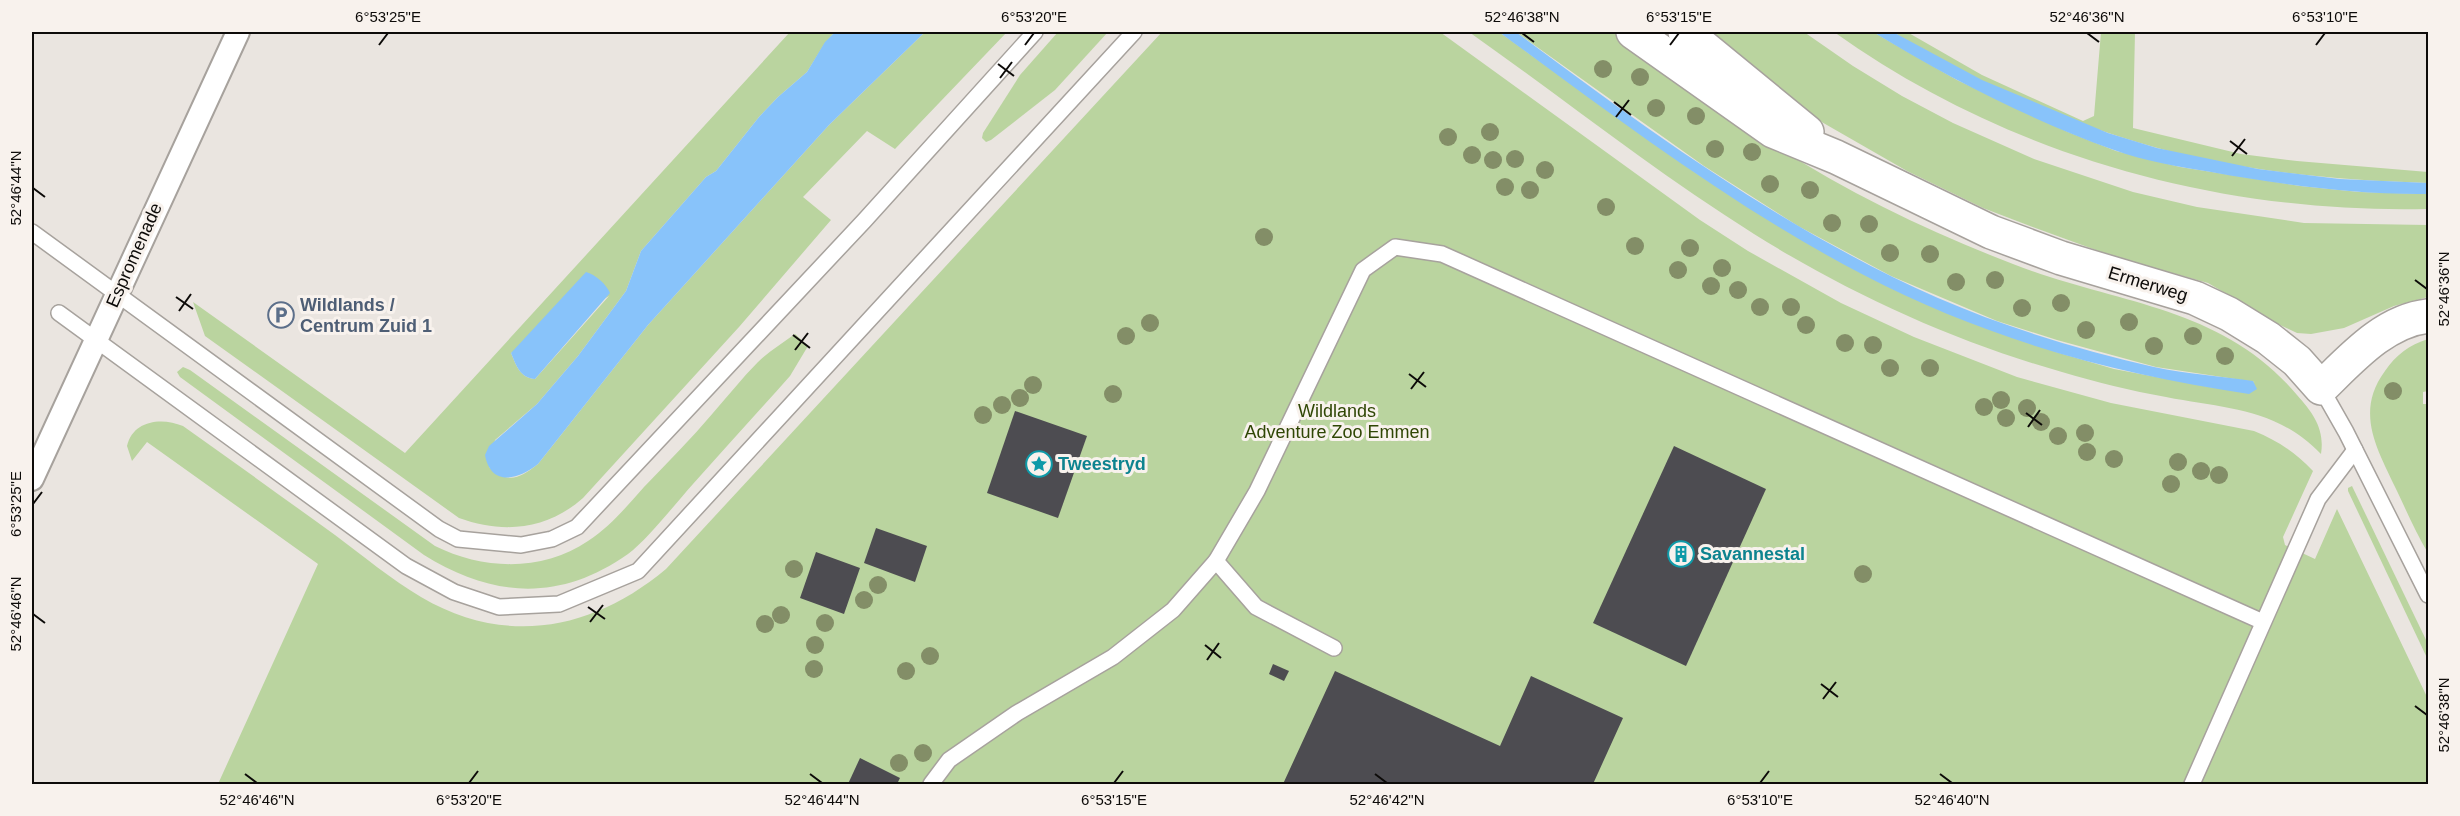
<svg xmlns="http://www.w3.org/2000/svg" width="2460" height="816" viewBox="0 0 2460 816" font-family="Helvetica,sans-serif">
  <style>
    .green { fill: #bad49f; fill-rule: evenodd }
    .water { fill: #88c3fa }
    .building { fill: #4d4c51 }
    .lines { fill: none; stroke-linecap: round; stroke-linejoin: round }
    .service-casing { stroke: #a7a29d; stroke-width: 18 }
    .pedestrian-casing { stroke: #a7a29d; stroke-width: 26 }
    .tertiary-casing { stroke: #a7a29d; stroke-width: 36 }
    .service { stroke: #fff; stroke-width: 15 }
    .pedestrian { stroke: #fff; stroke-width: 22 }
    .tertiary { stroke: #fff; stroke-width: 33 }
    .tree { fill: #838e67 }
    .ticks { fill: none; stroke: #0d0b09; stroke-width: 2 }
    .labels { text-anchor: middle; stroke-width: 6; stroke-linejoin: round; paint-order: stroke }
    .street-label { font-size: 18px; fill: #0d0b09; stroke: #f8f2ed }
    .service-label { font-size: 18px; font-weight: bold; fill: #4e5e75; stroke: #f8f2ed; text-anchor: start }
    .park-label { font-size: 18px; fill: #2f4604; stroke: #f8f2ed }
    .culture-label { font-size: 18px; font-weight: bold; fill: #0d838f; stroke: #f8f2ed; text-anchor: start }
    .neatline { fill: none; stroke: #0d0b09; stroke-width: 2 }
    .ticks-label { font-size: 15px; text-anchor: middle; fill: #0d0b09 }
  </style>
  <rect width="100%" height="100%" fill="#eae5e0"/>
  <g class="green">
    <path d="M790,32H835L825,43L807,72L778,97L759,117L716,171L706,177L641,251L626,291L578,356L537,404L495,440L489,467C508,484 519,479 538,464L648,325L829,125L925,32H1007L895,149L867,131L803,197L831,220L739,327L583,498C547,530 503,534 459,518L205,336L193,302L405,453ZM609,296L535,379C520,378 516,365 511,353Z"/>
    <polygon points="1058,32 1108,32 1055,90 991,140 986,142 982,138 983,133 1020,75"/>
    <path d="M1162,32H1440L1700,220L1748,251L1841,303L1914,337L2017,377L2111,403L2254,431C2278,441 2295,452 2313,471L2283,537L2285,545L2315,559L2337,509L2428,699V784H218L318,564L147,442L132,461L127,446C133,420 162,417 183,426C234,462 285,499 335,535C363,556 391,579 421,597C506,647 593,630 666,569Z"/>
    <path d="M1469,32H1499L1693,171L1756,212L1835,259L2056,352L2114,369L2215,388L2255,382L2156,367L2057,340L1997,321L1891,276L1798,226L1704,166L1516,32C1538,32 1561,32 1583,32C1591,32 1603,30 1611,32C1621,34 1641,52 1650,58C1689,86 1728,113 1767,140C1844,191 1927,231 2013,264C2114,304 2222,305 2297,395C2313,413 2325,429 2321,454C2275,407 2226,409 2166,397C2131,391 2096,382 2062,372C1955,342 1848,293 1754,234C1655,172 1564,99 1469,32Z"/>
    <polygon points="1704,32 1804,32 1853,66 1902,96 1953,123 2034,159 2133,192 2197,207 2304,223 2428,225 2428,297 2394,306 2344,328 2311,334 2297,333 2280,325 2208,283 2115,257 2030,226 1983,208 1907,171 1806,113"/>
    <path d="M1834,32H1873L1957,80L2068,132L2116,151L2180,167L2300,186L2359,192L2428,194V209C2218,214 2006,155 1834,32Z"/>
    <path d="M1893,32H1907L1982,75L2083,121L2094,116L2101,32H2135L2133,128L2241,154L2297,161L2428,172V183C2337,180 2243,172 2154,147C2063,122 1974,81 1893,32Z"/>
    <path d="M795,334L808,346L790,376C758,412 725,448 693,484C675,504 648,539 628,554C560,602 493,598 424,555L180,377L177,372L183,367L190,370L435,546C483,570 543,572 588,541C610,527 627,506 644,487C667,463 691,439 713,413C728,396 742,378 758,362C769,351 783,343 795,334Z"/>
    <path d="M2428,339V391L2423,392V404H2428V553C2416,533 2407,512 2397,491C2378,450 2354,413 2385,371C2396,355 2409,345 2428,339Z"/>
    <polygon points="2352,486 2428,644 2428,660 2348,491 2348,488"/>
  </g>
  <g class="water">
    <path d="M835,32H925L829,125L648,325L538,464C518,480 491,487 485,455L489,446L537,404L578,356L626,291L641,251L706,177L716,171L759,117L778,97L807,72L825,42Z"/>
    <path d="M1499,32H1516C1649,131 1786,231 1938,298C2007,328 2081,350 2154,367C2187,374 2220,376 2253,381L2257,389L2249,394C2159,380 2075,362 1989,330C1808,265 1652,144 1499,32Z"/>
    <path d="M1873,32H1893L1982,80L2108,133L2157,148L2258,169L2340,179L2428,183V194C2356,195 2283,185 2211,172C2179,167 2145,161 2114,150C2030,120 1949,78 1873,32Z"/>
    <path d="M586,272C595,274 607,285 610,293L535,379C520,378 516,365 511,353Z"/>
  </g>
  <g class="building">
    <polygon points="1015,411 1087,436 1058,518 987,493"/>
    <polygon points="1674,446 1766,489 1686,666 1593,623"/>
    <polygon points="876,528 927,546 915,582 864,563"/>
    <polygon points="816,552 860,568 844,614 800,598"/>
    <polygon points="1273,664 1289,671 1284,681 1269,674"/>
    <polygon points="1335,671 1500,746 1531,676 1623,718 1593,784 1283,784"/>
    <polygon points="860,758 900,778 897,784 848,784"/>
  </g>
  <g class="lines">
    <g class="service-casing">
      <g id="service">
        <polyline points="32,232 439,529 458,539 521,545 552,539 577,527 864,221 1035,32"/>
        <polyline points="59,313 406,566 454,592 499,607 559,604 638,571 1134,32"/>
        <polyline points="2321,388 2346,432 2428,595"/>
        <polyline points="1334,648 1256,607 1216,561 1257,491 1363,270 1395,247 1442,254 2263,622"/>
        <polyline points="931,784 949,760 1017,713 1113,657 1173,610 1216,561"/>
        <polyline points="2192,784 2318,499 2355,450"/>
      </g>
    </g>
    <g class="pedestrian-casing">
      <polyline id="pedestrian" points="32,479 238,32"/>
    </g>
    <g class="tertiary-casing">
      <g id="tertiary">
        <path d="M1633,32L1773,131L1836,157L1991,232L2061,258L2195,298L2229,314L2268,338L2297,361L2321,388C2351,359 2384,321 2428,316"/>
        <polyline points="1685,32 1807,132"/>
      </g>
    </g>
    <use href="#service" class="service"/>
    <use href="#pedestrian" class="pedestrian"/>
    <use href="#tertiary" class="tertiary"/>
  </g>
  <g class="tree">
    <circle cx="1603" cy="69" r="9"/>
    <circle cx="1640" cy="77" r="9"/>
    <circle cx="1656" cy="108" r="9"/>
    <circle cx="1696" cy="116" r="9"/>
    <circle cx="1490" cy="132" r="9"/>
    <circle cx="1448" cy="137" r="9"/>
    <circle cx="1715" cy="149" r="9"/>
    <circle cx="1752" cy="152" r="9"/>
    <circle cx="1472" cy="155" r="9"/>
    <circle cx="1515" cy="159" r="9"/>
    <circle cx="1493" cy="160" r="9"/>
    <circle cx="1545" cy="170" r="9"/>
    <circle cx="1770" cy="184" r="9"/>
    <circle cx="1505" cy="187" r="9"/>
    <circle cx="1530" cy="190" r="9"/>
    <circle cx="1810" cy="190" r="9"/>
    <circle cx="1606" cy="207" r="9"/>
    <circle cx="1832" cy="223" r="9"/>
    <circle cx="1869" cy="224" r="9"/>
    <circle cx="1264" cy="237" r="9"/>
    <circle cx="1635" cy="246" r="9"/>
    <circle cx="1690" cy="248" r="9"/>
    <circle cx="1890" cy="253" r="9"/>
    <circle cx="1930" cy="254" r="9"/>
    <circle cx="1722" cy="268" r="9"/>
    <circle cx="1678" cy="270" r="9"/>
    <circle cx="1995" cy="280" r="9"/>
    <circle cx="1956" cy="282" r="9"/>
    <circle cx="1711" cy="286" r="9"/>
    <circle cx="1738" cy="290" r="9"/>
    <circle cx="2061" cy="303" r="9"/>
    <circle cx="1760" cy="307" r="9"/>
    <circle cx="1791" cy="307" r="9"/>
    <circle cx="2022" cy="308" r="9"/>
    <circle cx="2129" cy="322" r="9"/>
    <circle cx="1150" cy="323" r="9"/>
    <circle cx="1806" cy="325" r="9"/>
    <circle cx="2086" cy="330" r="9"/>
    <circle cx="1126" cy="336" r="9"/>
    <circle cx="2193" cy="336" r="9"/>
    <circle cx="1845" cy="343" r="9"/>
    <circle cx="1873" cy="345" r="9"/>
    <circle cx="2154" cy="346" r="9"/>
    <circle cx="2225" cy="356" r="9"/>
    <circle cx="1890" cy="368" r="9"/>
    <circle cx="1930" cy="368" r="9"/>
    <circle cx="1033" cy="385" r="9"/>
    <circle cx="2393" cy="391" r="9"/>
    <circle cx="1113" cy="394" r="9"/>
    <circle cx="1020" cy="398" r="9"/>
    <circle cx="2001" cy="400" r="9"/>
    <circle cx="1002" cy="405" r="9"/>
    <circle cx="1984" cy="407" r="9"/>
    <circle cx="2027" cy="408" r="9"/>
    <circle cx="983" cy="415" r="9"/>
    <circle cx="2006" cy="418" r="9"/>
    <circle cx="2041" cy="422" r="9"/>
    <circle cx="2085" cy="433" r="9"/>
    <circle cx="2058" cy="436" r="9"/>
    <circle cx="2087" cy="452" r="9"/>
    <circle cx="2114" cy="459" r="9"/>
    <circle cx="2178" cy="462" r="9"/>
    <circle cx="2201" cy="471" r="9"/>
    <circle cx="2219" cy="475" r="9"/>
    <circle cx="2171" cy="484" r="9"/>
    <circle cx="794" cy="569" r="9"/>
    <circle cx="1863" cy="574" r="9"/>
    <circle cx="878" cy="585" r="9"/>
    <circle cx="864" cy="600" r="9"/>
    <circle cx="781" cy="615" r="9"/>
    <circle cx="825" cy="623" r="9"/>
    <circle cx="765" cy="624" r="9"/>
    <circle cx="815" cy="645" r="9"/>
    <circle cx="930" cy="656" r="9"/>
    <circle cx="814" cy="669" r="9"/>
    <circle cx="906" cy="671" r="9"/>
    <circle cx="923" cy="753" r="9"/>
    <circle cx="899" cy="763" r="9"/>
  </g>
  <path class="ticks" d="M1522,33L1534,42M2087,33L2099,42M379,45L388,33M1025,45L1034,33M1670,45L1679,33M2316,45L2325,33M998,64L1014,76M1000,78L1012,62M1614,102L1631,115M1616,117L1629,100M2230,141L2247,154M2232,156L2245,139M33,188L45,197M2415,280L2427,289M176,297L193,309M179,311L191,294M793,335L810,348M795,350L808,333M1409,374L1426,387M1411,389L1424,372M2026,413L2042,425M2028,427L2040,410M33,504L42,492M588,607L605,619M33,614L45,623M590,622L603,605M1205,645L1221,658M1207,660L1219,643M1821,684L1838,697M1823,699L1836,682M2415,706L2427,715M245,774L257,783M810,774L822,783M1375,774L1387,783M1940,774L1952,783M469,783L478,771M1114,783L1123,771M1760,783L1769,771"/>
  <defs>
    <g id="parking-ring" transform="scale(1.35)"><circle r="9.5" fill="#f8f2ed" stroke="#5c6f8a" stroke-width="1.5"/><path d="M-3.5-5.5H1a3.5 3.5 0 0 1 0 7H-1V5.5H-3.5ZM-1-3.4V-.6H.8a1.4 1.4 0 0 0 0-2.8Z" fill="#5c6f8a"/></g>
    <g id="sight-ring" transform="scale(1.35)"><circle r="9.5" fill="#f8f2ed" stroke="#0f9aa8" stroke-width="1.5"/><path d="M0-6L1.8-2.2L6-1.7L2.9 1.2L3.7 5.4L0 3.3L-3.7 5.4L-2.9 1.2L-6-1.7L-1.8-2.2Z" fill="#0f9aa8"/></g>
    <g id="building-ring" transform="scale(1.35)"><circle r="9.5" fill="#f8f2ed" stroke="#0f9aa8" stroke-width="1.5"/><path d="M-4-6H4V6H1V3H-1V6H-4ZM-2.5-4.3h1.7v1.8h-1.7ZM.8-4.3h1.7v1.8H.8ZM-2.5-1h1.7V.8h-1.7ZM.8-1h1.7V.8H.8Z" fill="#0f9aa8"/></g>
  </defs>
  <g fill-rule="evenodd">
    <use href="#parking-ring" x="281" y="315"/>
    <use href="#sight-ring" x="1039" y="464"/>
    <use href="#building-ring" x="1681" y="554"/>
  </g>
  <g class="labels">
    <g class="street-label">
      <text transform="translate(134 255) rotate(-66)" y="6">Espromenade</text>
      <text transform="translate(2148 284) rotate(17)" y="6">Ermerweg</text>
    </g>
    <g class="service-label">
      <text x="300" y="311">Wildlands /<tspan x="300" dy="21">Centrum Zuid 1</tspan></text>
    </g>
    <g class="park-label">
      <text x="1337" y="417">Wildlands<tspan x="1337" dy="21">Adventure Zoo Emmen</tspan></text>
    </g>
    <g class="culture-label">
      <text x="1058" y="470">Tweestryd</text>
      <text x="1700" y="560">Savannestal</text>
    </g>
  </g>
  <rect width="2460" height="816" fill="none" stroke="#f8f2ed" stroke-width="66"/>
  <rect x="33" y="33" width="2394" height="750" class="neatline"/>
  <g class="ticks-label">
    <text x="388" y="22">6°53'25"E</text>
    <text x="1034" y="22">6°53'20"E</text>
    <text x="1522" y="22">52°46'38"N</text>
    <text x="1679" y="22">6°53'15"E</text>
    <text x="2087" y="22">52°46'36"N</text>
    <text x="2325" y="22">6°53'10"E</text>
    <text transform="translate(16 188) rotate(-90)" y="5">52°46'44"N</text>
    <text transform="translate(2444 289) rotate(-90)" y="5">52°46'36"N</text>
    <text transform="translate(16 504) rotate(-90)" y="5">6°53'25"E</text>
    <text transform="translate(16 614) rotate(-90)" y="5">52°46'46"N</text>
    <text transform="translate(2444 715) rotate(-90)" y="5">52°46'38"N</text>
    <text x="257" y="805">52°46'46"N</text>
    <text x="469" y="805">6°53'20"E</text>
    <text x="822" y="805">52°46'44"N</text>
    <text x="1114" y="805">6°53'15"E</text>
    <text x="1387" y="805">52°46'42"N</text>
    <text x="1760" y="805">6°53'10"E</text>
    <text x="1952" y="805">52°46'40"N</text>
  </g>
</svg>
